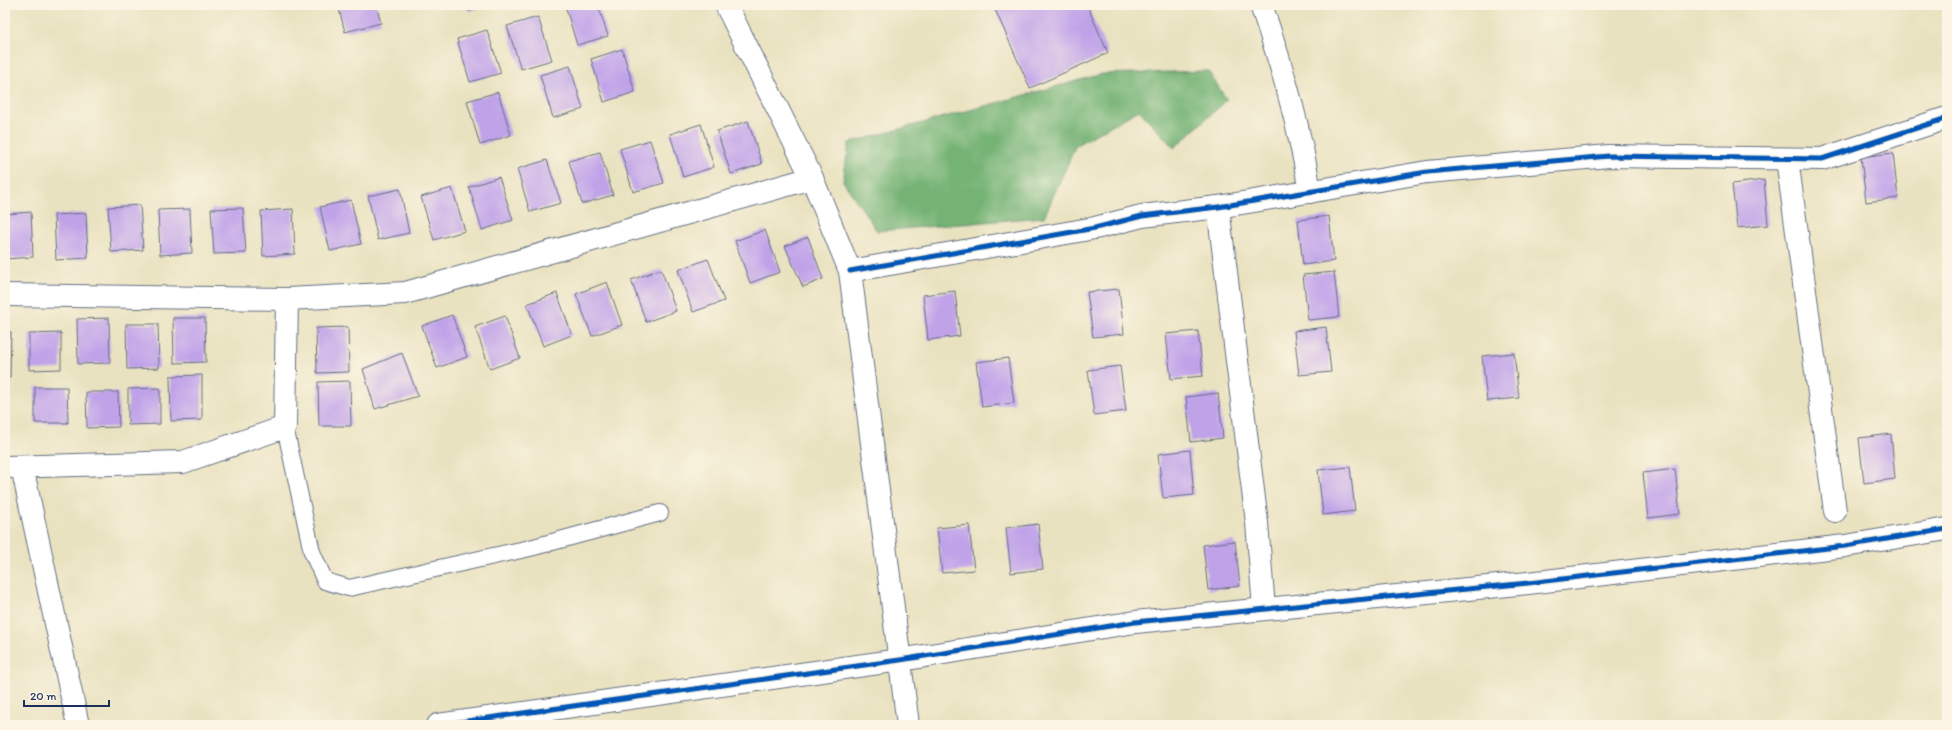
<svg xmlns="http://www.w3.org/2000/svg" width="1952" height="730" viewBox="0 0 1952 730" font-family="Itim,sans-serif">
  <style>
    .forest { fill: #74b374; stroke: #487169 }
    .building { fill: #c0a2e9 }
    .lines { fill: none; stroke-linecap: round; stroke-linejoin: round }
    .service-casing { stroke: #636e80; stroke-width: 18 }
    .minor-casing { stroke: #636e80; stroke-width: 24 }
    .service { stroke: #fff; stroke-width: 16 }
    .minor { stroke: #fff; stroke-width: 22 }
    .cycleway-casing { stroke: #fcf5e5; stroke-width: 8 }
    .cycleway { stroke: #0057b8; stroke-width: 5 }
  </style>
  <rect width="100%" height="100%" fill="#fcf5e5"/>
  <filter id="ink" filterUnits="userSpaceOnUse"><feTurbulence type="fractalNoise" baseFrequency=".025" numOctaves="2"/><feDisplacementMap in="SourceGraphic" scale="8" xChannelSelector="R" yChannelSelector="G"/><feConvolveMatrix kernelMatrix="1 2 1 2 8 2 1 2 1" color-interpolation-filters="sRGB"/></filter>
  <filter id="wash" filterUnits="userSpaceOnUse"><feTurbulence type="fractalNoise" baseFrequency=".012" numOctaves="4" result="noise"/><feDisplacementMap in="SourceGraphic" scale="16" xChannelSelector="R" yChannelSelector="G"/><feGaussianBlur stdDeviation="0.9" result="paint"/><feColorMatrix in="noise" values="0 0 0 0 0 0 0 0 0 0 0 0 0 0 0 0 0 1.4 0 .05"/><feComposite in="paint" operator="in"/></filter>
  <g filter="url(#wash)">
    <rect width="100%" height="100%" fill="#e9e2c0"/>
    <polygon class="forest" points="1208,71 1227,100 1174,148 1139,110 1076,145 1044,217 877,231 843,181 849,143 1102,74"/>
    <g id="blocks">
      <g class="building">
        <polygon points="338,5 376,5 381,23 345,32"/>
        <polygon points="466,5 486,5 469,11"/>
        <polygon points="565,5 598,5 608,36 577,45"/>
        <polygon points="993,5 1087,5 1108,53 1030,88"/>
        <polygon points="538,17 552,60 521,69 507,26"/>
        <polygon points="487,30 501,73 470,82 457,39"/>
        <polygon points="622,49 635,92 604,102 591,59"/>
        <polygon points="570,66 583,109 553,118 540,75"/>
        <polygon points="498,92 511,135 480,145 467,101"/>
        <polygon points="748,121 762,164 731,174 717,131"/>
        <polygon points="701,124 714,167 683,177 670,134"/>
        <polygon points="650,140 664,183 633,192 620,149"/>
        <polygon points="600,152 613,195 582,204 569,161"/>
        <polygon points="1893,153 1898,198 1866,202 1861,157"/>
        <polygon points="547,160 561,203 530,212 517,169"/>
        <polygon points="499,177 513,220 482,230 469,187"/>
        <polygon points="1764,180 1768,225 1737,228 1732,184"/>
        <polygon points="452,188 465,231 434,240 421,197"/>
        <polygon points="400,189 409,233 378,240 368,196"/>
        <polygon points="351,200 361,244 330,251 320,207"/>
        <polygon points="140,205 143,250 111,252 108,207"/>
        <polygon points="243,208 246,253 214,254 211,209"/>
        <polygon points="190,209 192,253 160,255 158,210"/>
        <polygon points="293,209 295,254 263,256 261,211"/>
        <polygon points="31,212 33,257 5,259 5,214"/>
        <polygon points="86,213 88,258 56,260 54,215"/>
        <polygon points="1329,216 1334,261 1303,265 1298,220"/>
        <polygon points="765,230 780,272 750,283 735,241"/>
        <polygon points="808,237 823,279 803,287 785,246"/>
        <polygon points="708,259 724,301 693,312 678,270"/>
        <polygon points="661,269 676,311 646,322 631,280"/>
        <polygon points="1334,272 1339,317 1308,320 1303,275"/>
        <polygon points="607,282 622,325 592,336 576,294"/>
        <polygon points="1119,289 1124,334 1093,337 1087,292"/>
        <polygon points="955,291 960,336 928,340 923,295"/>
        <polygon points="557,293 572,335 543,346 527,304"/>
        <polygon points="452,315 467,357 437,368 422,326"/>
        <polygon points="505,316 520,358 490,369 475,327"/>
        <polygon points="109,318 110,363 78,364 77,319"/>
        <polygon points="173,318 205,318 206,362 174,363"/>
        <polygon points="126,324 158,324 159,368 127,369"/>
        <polygon points="348,327 349,372 317,373 316,328"/>
        <polygon points="1326,327 1331,372 1299,375 1294,331"/>
        <polygon points="1198,331 1203,376 1171,379 1166,334"/>
        <polygon points="5,332 11,332 10,378 5,377"/>
        <polygon points="61,333 61,369 29,370 29,334"/>
        <polygon points="402,353 418,396 375,409 363,369"/>
        <polygon points="1514,353 1519,398 1487,401 1482,356"/>
        <polygon points="1008,358 1014,403 982,407 976,362"/>
        <polygon points="1120,366 1126,411 1094,415 1088,370"/>
        <polygon points="202,375 202,420 171,421 170,376"/>
        <polygon points="350,381 351,426 319,426 318,382"/>
        <polygon points="35,387 67,387 68,423 35,423"/>
        <polygon points="160,388 160,424 128,425 128,389"/>
        <polygon points="86,392 118,392 119,427 87,428"/>
        <polygon points="1218,393 1223,438 1191,442 1186,397"/>
        <polygon points="1891,434 1895,479 1864,483 1859,438"/>
        <polygon points="1190,450 1194,495 1163,498 1158,454"/>
        <polygon points="1350,467 1355,511 1323,515 1318,470"/>
        <polygon points="1675,469 1680,514 1648,518 1643,473"/>
        <polygon points="1038,524 1043,569 1011,573 1006,528"/>
        <polygon points="969,525 974,570 942,573 937,528"/>
        <polygon points="1235,541 1240,586 1208,590 1203,545"/>
      </g>
    </g>
  </g>
  <g filter="url(#ink)">
    <use href="#blocks" fill-opacity="0" stroke="#636e80" stroke-width="1"/>
    <g class="lines">
      <g class="service-casing">
        <polyline id="service" points="285,427 312,552 325,581 349,588 530,548 660,513"/>
      </g>
      <g class="minor-casing">
        <g id="minor">
          <polyline points="726,5 812,178 850,271 908,725"/>
          <path d="M1261,5C1282,65 1300,128 1310,192"/>
          <polyline points="1787,159 1835,511"/>
          <polyline points="1218,207 1257,523 1264,608"/>
          <polyline points="850,271 1095,228 1142,216 1218,207 1427,172 1609,156 1822,159 1947,118"/>
          <polyline points="5,295 287,299 405,293 812,178"/>
          <polyline points="5,467 183,462 285,427 287,299"/>
          <polyline points="22,467 78,725"/>
          <polyline points="438,725 900,660 1135,622 1528,583 1845,546 1947,529"/>
        </g>
      </g>
      <use href="#service" class="service"/>
      <use href="#minor" class="minor"/>
      <g class="cycleway-casing">
        <g id="cycleway">
          <polyline points="850,271 1095,228 1142,216 1218,207 1427,172 1609,156 1822,159 1947,118"/>
          <polyline points="438,725 900,660 1135,622 1528,583 1845,546 1947,529"/>
        </g>
      </g>
      <use href="#cycleway" class="cycleway"/>
    </g>
  </g>
  <rect width="1952" height="730" fill="none" stroke="#fcf5e5" stroke-width="20"/>
  <path d="M24 700v6h85v-6" fill="none" stroke="#1b2f5e" stroke-width="2"/>
  <text x="30" y="700" font-size="12" fill="#1b2f5e" stroke="#fcf5e5" stroke-width="3" paint-order="stroke">20 m</text>
</svg>
